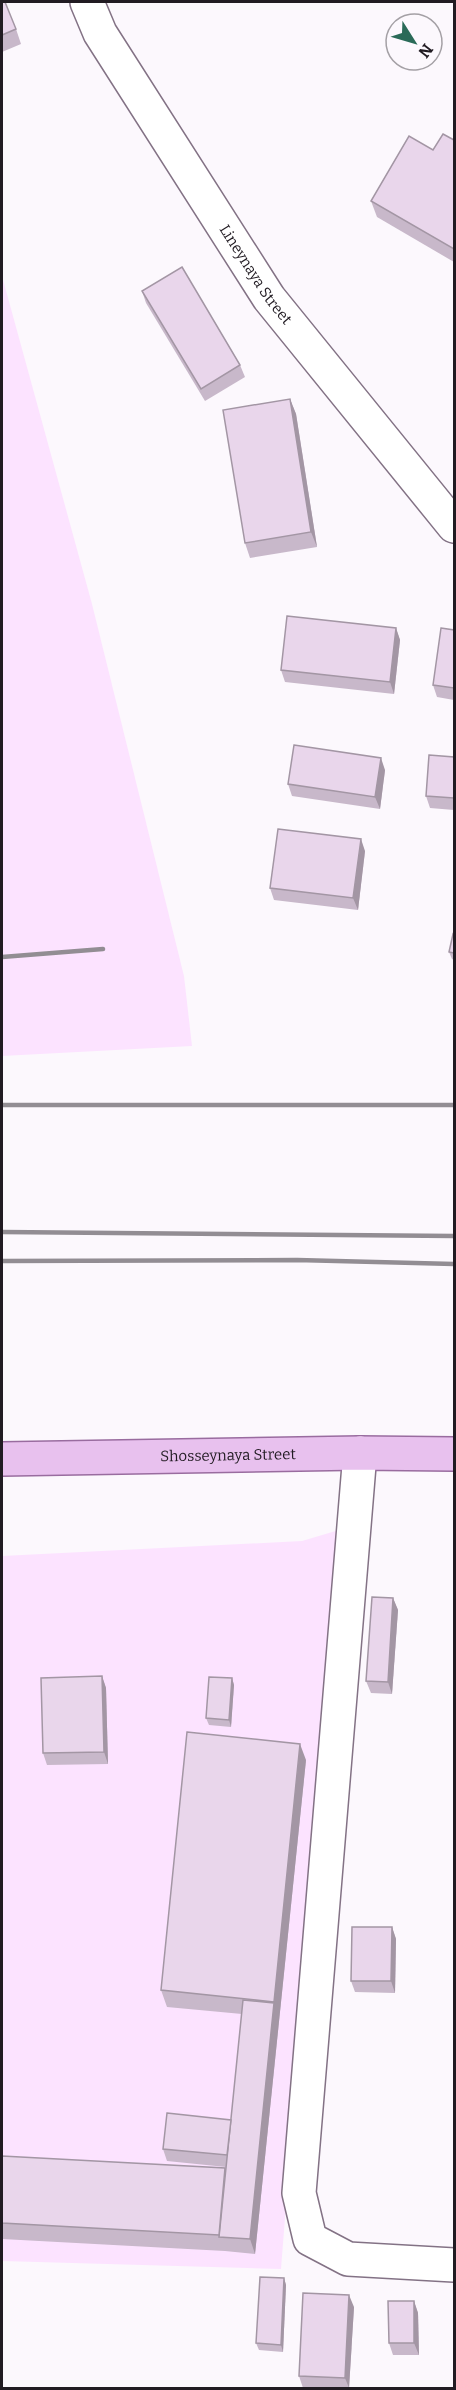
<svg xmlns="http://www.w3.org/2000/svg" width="456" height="2390" viewBox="0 0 456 2390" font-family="Bitter,serif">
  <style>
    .built { fill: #fce3ff }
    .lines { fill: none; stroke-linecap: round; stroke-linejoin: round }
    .street-casing { stroke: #837285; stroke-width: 36 }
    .primary-casing { stroke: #996c9f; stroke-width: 36 }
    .street { stroke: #fff; stroke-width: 33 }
    .primary { stroke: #e8c1ee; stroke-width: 33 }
    .rail { stroke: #928d93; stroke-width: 4.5 }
    .wall { fill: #c8b8ca }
    .shaded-wall { fill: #a396a4 }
    .building { fill: #e9d6eb; stroke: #a396a4; stroke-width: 1.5 }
    .labels { text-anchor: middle; stroke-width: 6; stroke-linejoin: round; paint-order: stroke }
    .street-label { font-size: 15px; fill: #211b22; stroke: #fcf8fd }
  </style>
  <rect width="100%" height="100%" fill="#fcf8fd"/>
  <g class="built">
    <polygon points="2,276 92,604 184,976 192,1046 2,1056"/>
    <polygon points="339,1530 281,2269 2,2261 2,1556 302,1541"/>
  </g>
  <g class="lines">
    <g class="street-casing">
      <g id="street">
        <path id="s1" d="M87,2L100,33L269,298L454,526"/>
        <polyline points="360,1453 299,2193 310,2239 348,2259 454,2265"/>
      </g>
    </g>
    <g class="primary-casing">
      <g id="primary">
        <path id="s2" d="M2,1459L360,1453L454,1454"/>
      </g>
    </g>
    <use href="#street" class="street"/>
    <use href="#primary" class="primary"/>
    <g class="rail">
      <polyline points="2,957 103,949"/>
      <polyline points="2,1105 454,1105"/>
      <polyline points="2,1232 454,1236"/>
      <polyline points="2,1261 297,1260 454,1264"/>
    </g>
  </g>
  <g class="wall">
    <polygon points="2,2 16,29 21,44 2,52"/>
    <polygon points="454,140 454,262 377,217 371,201 433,150"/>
    <polygon points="142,291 240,365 245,377 205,401 146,303"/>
    <polygon points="290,399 296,414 317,547 250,558 245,543"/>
    <polygon points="396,628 400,640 394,694 285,682 281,670"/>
    <polygon points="454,630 454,700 437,697 433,685"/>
    <polygon points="454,757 454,810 430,808 426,796"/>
    <polygon points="385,770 380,809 292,796 288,784"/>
    <polygon points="365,851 358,910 274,900 270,888"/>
    <polygon points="454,935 454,960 452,959 449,952"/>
    <polygon points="393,1598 398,1610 392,1694 371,1693 366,1681"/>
    <polygon points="102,1676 106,1688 108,1764 47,1765 43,1753"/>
    <polygon points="232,1678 234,1685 231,1727 209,1725 206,1718"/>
    <polygon points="306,1760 255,2254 225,2251 2,2239 2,2156 226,2170 226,2167 167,2161 163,2149 231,2120 242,2014 167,2007 161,1990"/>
    <polygon points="392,1927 396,1939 395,1993 355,1992 351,1981"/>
    <polygon points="284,2278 286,2285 283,2352 259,2350 256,2343"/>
    <polygon points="414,2301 418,2313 419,2355 393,2355 389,2343"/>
    <polygon points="354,2307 349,2388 303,2388 299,2376"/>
  </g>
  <g class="shaded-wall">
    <polygon points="290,399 296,414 317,547 311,532"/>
    <polygon points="396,628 400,640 394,694 390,682"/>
    <polygon points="381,758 385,770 380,809 375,797"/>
    <polygon points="361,839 365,851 358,910 353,898"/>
    <polygon points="393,1598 398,1610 392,1694 388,1682"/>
    <polygon points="102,1676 106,1688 108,1764 104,1752"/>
    <polygon points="232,1678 234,1685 231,1727 229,1720"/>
    <polygon points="300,1744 306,1760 255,2254 250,2239"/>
    <polygon points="392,1927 396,1939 395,1993 391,1981"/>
    <polygon points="284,2278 286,2285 283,2352 281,2345"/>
    <polygon points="349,2295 354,2307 349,2388 345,2378"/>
    <polygon points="414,2301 418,2313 419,2355 414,2343"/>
  </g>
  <g class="building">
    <polygon points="2,2 5,2 16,29 2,35"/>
    <polygon points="443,134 454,140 454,249 371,201 409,136 433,150"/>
    <polygon points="182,267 240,365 201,389 142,291"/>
    <polygon points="290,399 311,532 245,543 223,410"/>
    <polygon points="287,616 396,628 390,682 281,670"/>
    <polygon points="441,628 454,630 454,688 433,685"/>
    <polygon points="294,745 381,758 375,797 288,784"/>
    <polygon points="429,755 454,757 454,798 426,796"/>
    <polygon points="278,829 361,839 353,898 270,888"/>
    <polygon points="453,934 454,935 454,953 449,952"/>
    <polygon points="372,1597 393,1598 388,1682 366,1681"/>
    <polygon points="102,1676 104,1752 43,1753 41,1678"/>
    <polygon points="209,1677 232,1678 229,1720 206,1718"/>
    <polygon points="187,1732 300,1744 274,2002 161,1990"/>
    <polygon points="352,1927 392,1927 391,1981 351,1981"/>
    <polygon points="243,2000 274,2003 250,2239 219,2237"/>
    <polygon points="167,2113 231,2120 227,2155 163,2149"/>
    <polygon points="2,2156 225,2168 219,2235 2,2223"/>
    <polygon points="260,2277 284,2278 281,2345 256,2343"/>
    <polygon points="303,2293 349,2295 345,2378 299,2376"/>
    <polygon points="388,2301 414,2301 414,2343 389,2343"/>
  </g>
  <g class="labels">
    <g class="street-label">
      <text dy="5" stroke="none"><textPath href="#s1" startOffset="321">Lineynaya Street</textPath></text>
      <text dy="5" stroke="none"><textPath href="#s2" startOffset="226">Shosseynaya Street</textPath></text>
    </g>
  </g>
  <rect width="456" height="2390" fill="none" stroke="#211b22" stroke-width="6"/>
  <g transform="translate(414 42) rotate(127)"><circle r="28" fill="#fcf8fd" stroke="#a4a0a5" stroke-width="1.5"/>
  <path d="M0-4.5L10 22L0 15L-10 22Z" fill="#2a6a58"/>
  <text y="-9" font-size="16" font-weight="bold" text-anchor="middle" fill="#211b22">N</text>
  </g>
</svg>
